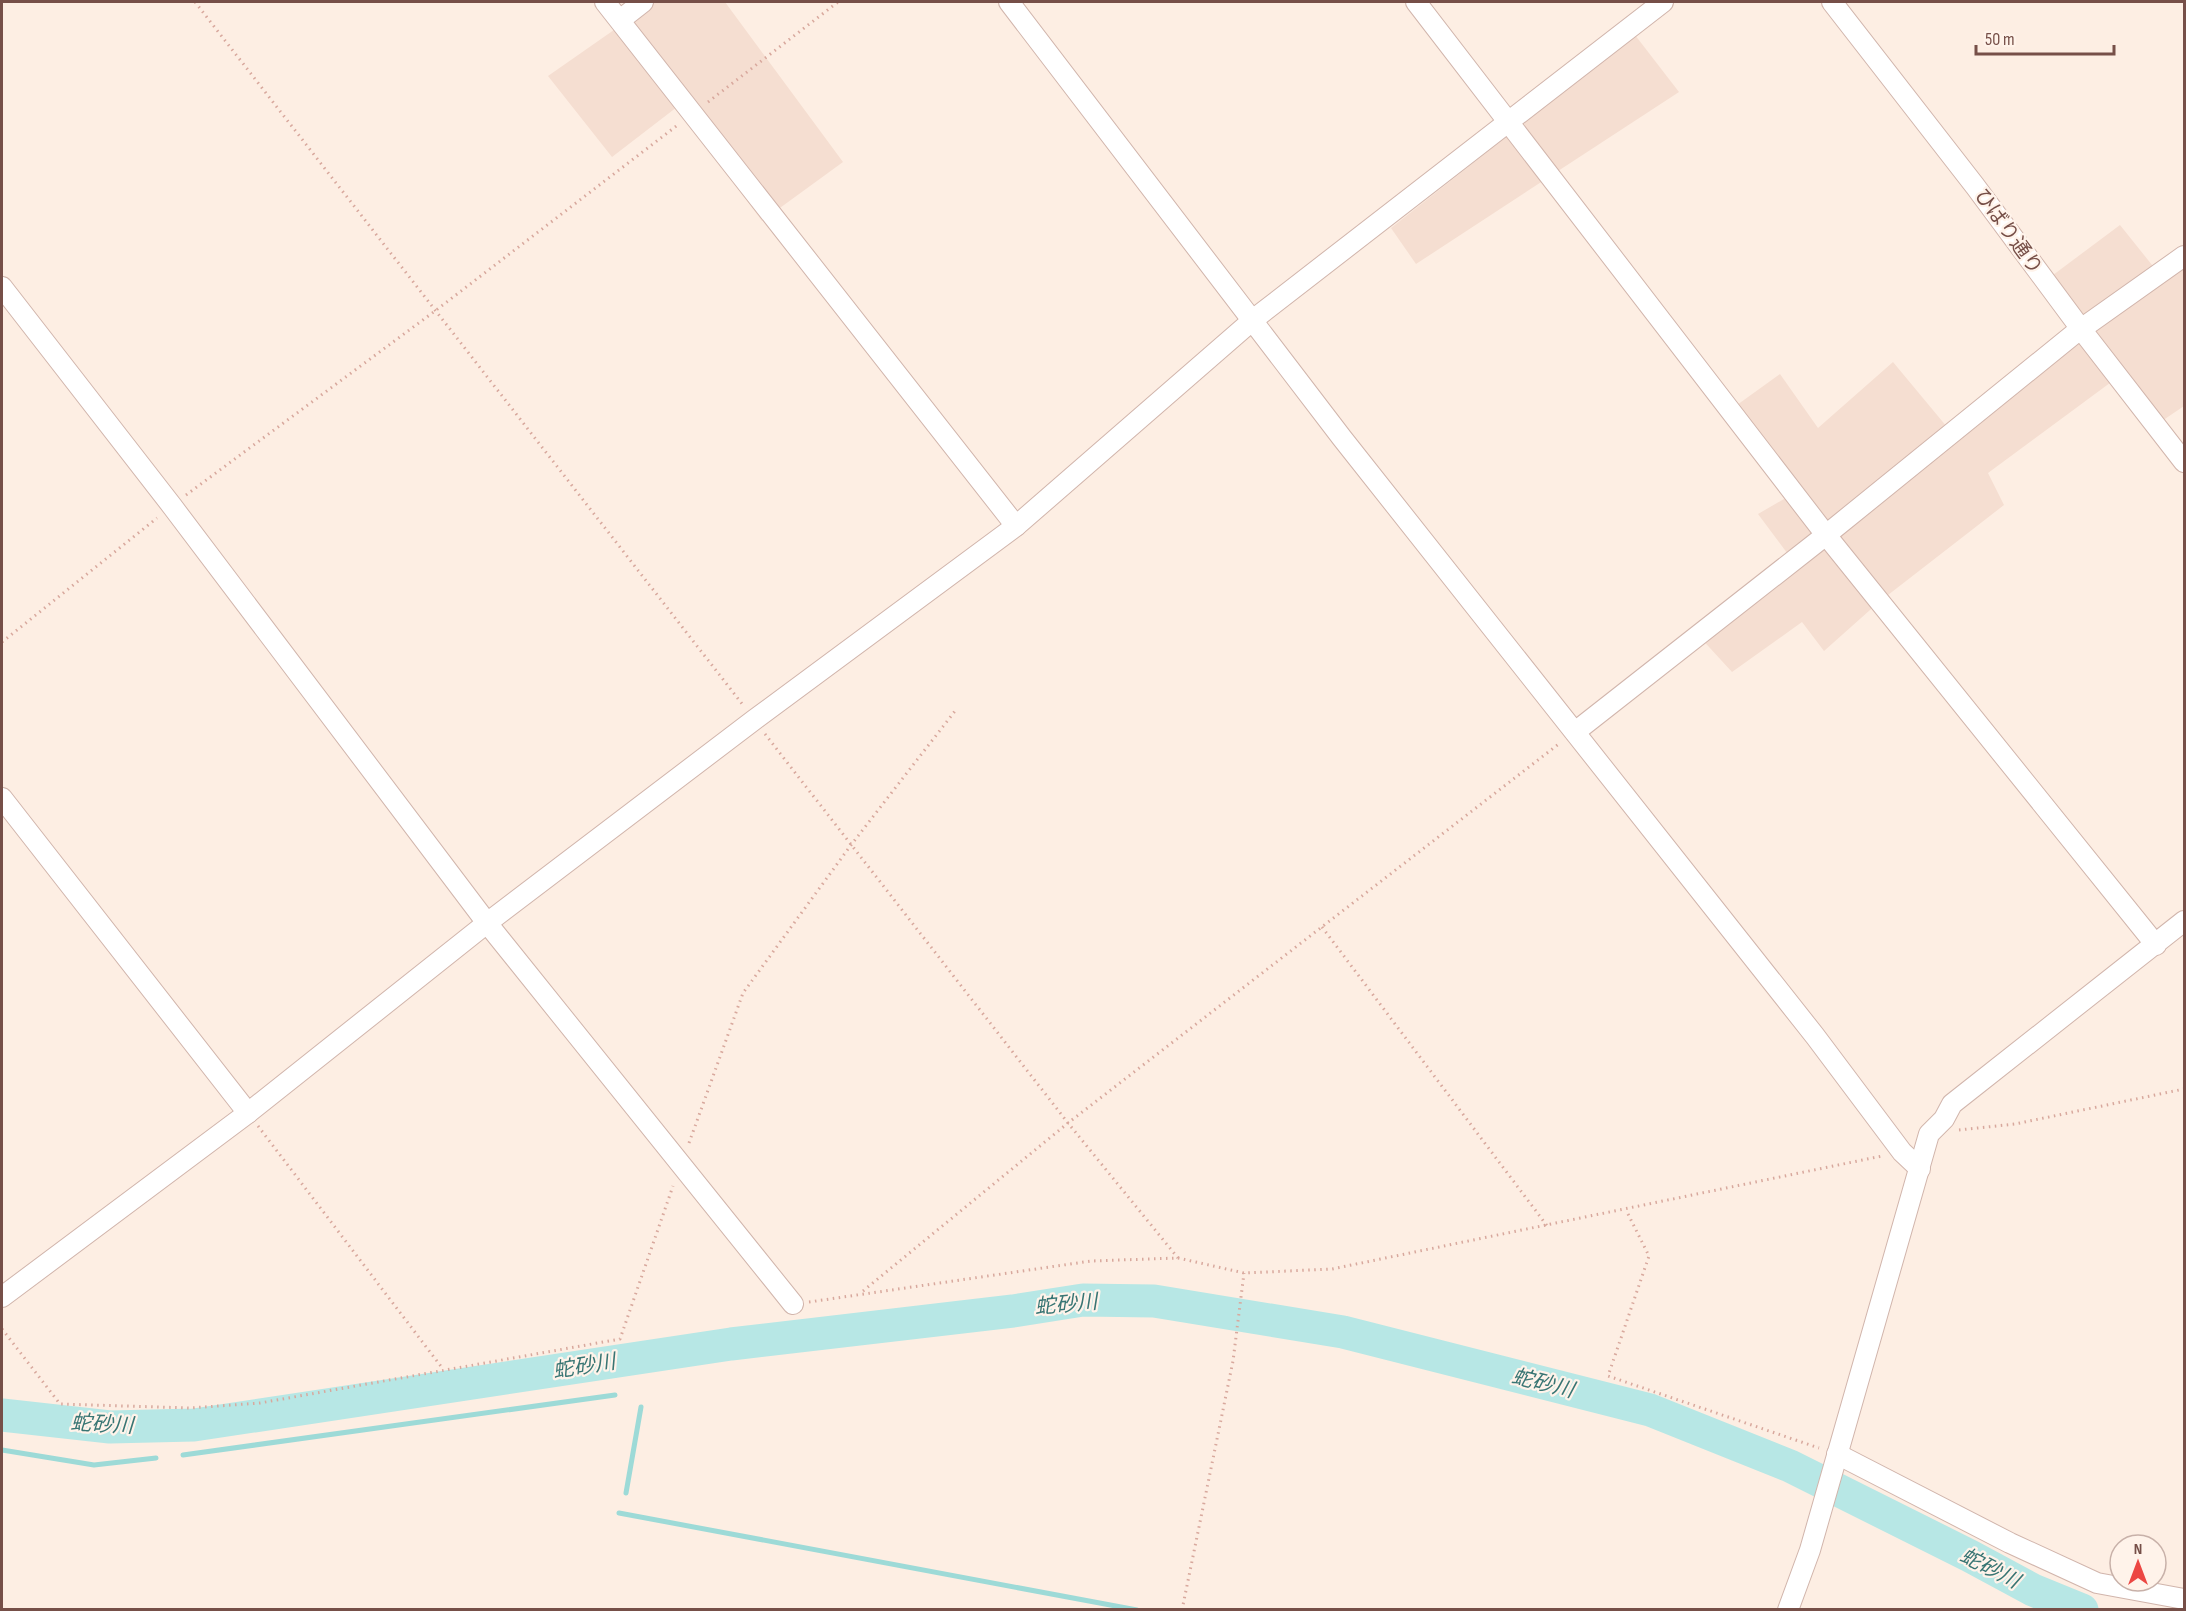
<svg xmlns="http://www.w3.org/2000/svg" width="2186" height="1611" viewBox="0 0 2186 1611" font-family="'Sofia Sans Condensed','Noto Sans JP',sans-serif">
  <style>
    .residential { fill: #f5ded1 }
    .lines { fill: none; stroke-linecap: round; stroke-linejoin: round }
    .stream { stroke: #9ddad7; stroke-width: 5 }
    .river { stroke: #b7e7e5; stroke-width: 33 }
    .minor-casing { stroke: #d1b5ac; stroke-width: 22 }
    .path { stroke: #d8a89d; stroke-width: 3; stroke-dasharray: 1.5 4.5; stroke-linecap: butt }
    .minor { stroke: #fff; stroke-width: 20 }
    .labels { text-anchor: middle; stroke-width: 4.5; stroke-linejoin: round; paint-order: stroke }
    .street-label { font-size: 20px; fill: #764f48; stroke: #fff3ea }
    .water-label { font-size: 21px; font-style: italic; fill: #387573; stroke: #fff3ea }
  </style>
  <rect width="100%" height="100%" fill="#fdeee3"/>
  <g class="residential">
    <polygon points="654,2 725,2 843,162 762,221 677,107 612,157 548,76"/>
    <polygon points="1635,35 1679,92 1416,264 1391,228"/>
    <polygon points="2120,225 2160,275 2184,258 2184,406 2156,425 2118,377 1988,473 2004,505 1879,602 1824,651 1802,622 1732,672 1698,635 1793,561 1758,514 1796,492 1730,410 1780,374 1818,428 1893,362 1952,433 2080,330 2045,281"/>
  </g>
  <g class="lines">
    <g class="stream">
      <polyline points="2,1450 94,1465 156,1458"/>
      <polyline points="183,1455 615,1395"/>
      <polyline points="626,1493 641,1407"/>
      <polyline points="619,1513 1137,1610"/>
    </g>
    <polyline class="river" points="2,1415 110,1427 194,1425 731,1344 1013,1311 1083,1300 1154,1301 1343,1332 1650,1410 1790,1466 1970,1556 2033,1590 2082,1610"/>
    <g class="minor-casing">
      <g id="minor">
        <polyline points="605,2 1016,526"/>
        <polyline points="1009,2 1342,438 1815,1036 1902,1152 1920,1169"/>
        <polyline points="1416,2 1826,535 2156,945"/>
        <polyline points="1832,2 1975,186 2081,329 2184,462"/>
        <polyline points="620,20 643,2"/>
        <polyline points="2,287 172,506 487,923 793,1304"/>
        <polyline points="1575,732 1826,535 2074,334 2184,256"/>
        <polyline points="2,798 248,1113"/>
        <polyline points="2,1297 248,1113 487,923 754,720 1016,526 1254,319 1663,2"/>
        <polyline points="1837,1454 2010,1543 2097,1583 2184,1599"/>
        <polyline points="1788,1610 1810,1550 1929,1134 1944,1119 1952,1104 2184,921"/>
      </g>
    </g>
    <g class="path">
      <polyline points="195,2 743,705"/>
      <polyline points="708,102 838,2"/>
      <polyline points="186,495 435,311 679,124"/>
      <polyline points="2,642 157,518"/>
      <polyline points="765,734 1068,1123 1178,1258"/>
      <polyline points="1322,927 1548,1227"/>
      <polyline points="258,1126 443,1369"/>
      <polyline points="1959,1130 2015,1124 2184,1089"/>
      <polyline points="689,1143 743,993 851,845 955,711"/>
      <polyline points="1628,1214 1649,1256 1608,1376 1819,1448"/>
      <polyline points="863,1291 1068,1123 1560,743"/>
      <polyline points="809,1302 1091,1261 1178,1258 1244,1273 1332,1269 1882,1156"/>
      <polyline points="2,1329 60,1404 190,1408 260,1403 620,1339 673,1186"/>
      <polyline points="1182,1610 1233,1361 1244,1273"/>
    </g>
    <use href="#minor" class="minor"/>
  </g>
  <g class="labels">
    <g class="street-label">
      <text transform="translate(2009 231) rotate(54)" y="7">ひばり通り</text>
    </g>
    <g class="water-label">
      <text transform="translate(1066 1304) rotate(-5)" y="7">蛇砂川</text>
      <text transform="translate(584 1366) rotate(-9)" y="7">蛇砂川</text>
      <text transform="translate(1543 1383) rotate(14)" y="7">蛇砂川</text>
      <text transform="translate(102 1424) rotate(3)" y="7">蛇砂川</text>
      <text transform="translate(1990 1568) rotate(27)" y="7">蛇砂川</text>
    </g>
  </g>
  <rect width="2186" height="1611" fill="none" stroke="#764f48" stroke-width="6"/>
  <g transform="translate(2138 1563)"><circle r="28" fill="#fff3ea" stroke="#c8b1a9" stroke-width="1.5"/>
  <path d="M0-4.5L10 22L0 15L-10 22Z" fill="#ec4743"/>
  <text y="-9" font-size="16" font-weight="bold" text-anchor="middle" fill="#764f48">N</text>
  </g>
  <path d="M1976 45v9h138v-9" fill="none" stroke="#764f48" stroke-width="3"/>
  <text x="1985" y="45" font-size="18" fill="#764f48" stroke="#fff3ea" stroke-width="4.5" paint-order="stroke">50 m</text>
</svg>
